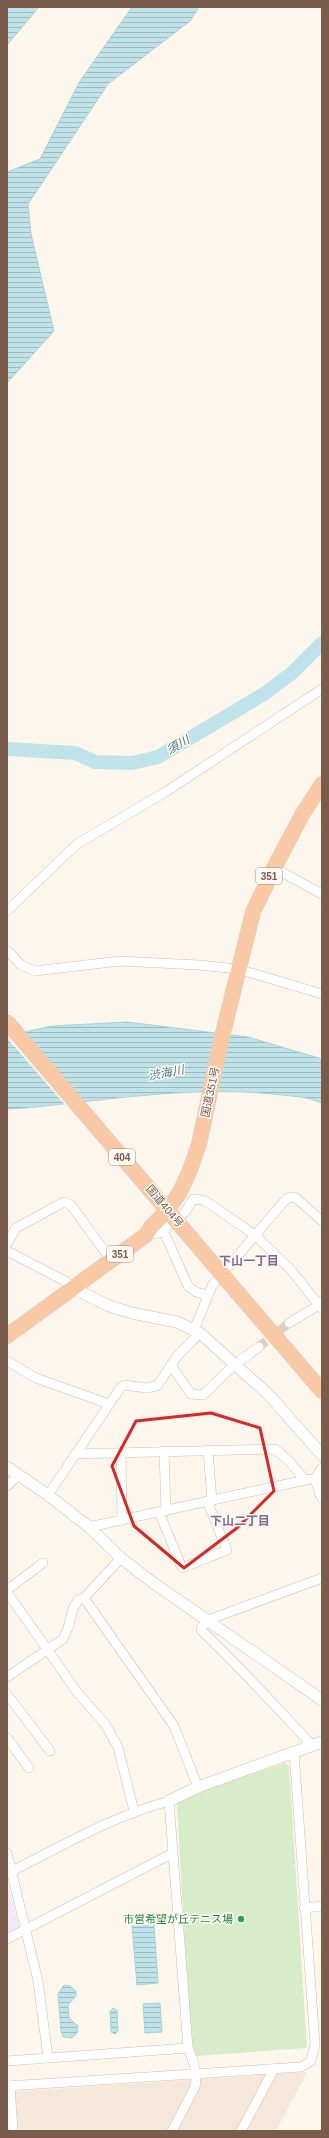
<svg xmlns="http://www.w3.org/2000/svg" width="329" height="2138" viewBox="0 0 329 2138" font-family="Helvetica,'Noto Sans JP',sans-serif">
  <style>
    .residential { fill: #f5e8da }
    .education { fill: #f3e8fa }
    .garden { fill: #d8ecc9 }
    .water { fill: url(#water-rules); stroke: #a5d3da }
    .pier { fill: #fdf6ec }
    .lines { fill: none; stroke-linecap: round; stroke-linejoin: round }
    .river { stroke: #bfe3e8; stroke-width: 14 }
    .minor-tunnel { stroke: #dcd0c4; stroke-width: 9; stroke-dasharray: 9 4.5; stroke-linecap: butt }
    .minor-casing { stroke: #d1beb0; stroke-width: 10 }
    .tertiary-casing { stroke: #d1beb0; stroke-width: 12 }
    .trunk-casing { stroke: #dad1cd; stroke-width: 16 }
    .minor { stroke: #fff; stroke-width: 9 }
    .tertiary { stroke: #fff; stroke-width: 11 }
    .trunk { stroke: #f9c8a4; stroke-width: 15 }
    .trunk-bridge-casing { stroke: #dad1cd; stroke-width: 16; stroke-linecap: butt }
    .trunk-bridge { stroke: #f9c8a4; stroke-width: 15 }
    .marked { fill: none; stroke: #d62828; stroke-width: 3; stroke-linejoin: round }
    .leisure-dot { fill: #2e9e5b; stroke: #fffaf3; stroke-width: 1.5 }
    .labels { text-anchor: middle; stroke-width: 3; stroke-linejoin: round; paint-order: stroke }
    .shield { fill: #fffaf3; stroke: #a28b7f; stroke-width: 1 }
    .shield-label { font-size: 10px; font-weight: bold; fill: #7a5c4d }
    .street-label { font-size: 11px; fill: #7a5c4d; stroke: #fffaf3 }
    .leisure-label { font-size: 11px; fill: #27864d; stroke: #fffaf3; text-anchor: end }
    .water-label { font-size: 12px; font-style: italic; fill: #437c86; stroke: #fffaf3 }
    .neighbourhood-label { font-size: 12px; font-weight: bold; fill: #846695; stroke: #fffaf3 }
  </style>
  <defs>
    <pattern id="water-rules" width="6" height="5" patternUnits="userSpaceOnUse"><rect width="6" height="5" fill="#bfe3e8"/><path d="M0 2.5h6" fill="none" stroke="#a0bbbe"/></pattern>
  </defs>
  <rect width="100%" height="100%" fill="#fdf6ec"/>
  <polygon class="residential" points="307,2072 276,2131 7,2131 7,2092"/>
  <polygon class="education" points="7,1882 20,1931 7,1937"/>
  <polygon class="garden" points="285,1763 289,1766 307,2048 196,2056 190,2034 177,1804 180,1798"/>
  <g class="water">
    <polygon points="7,7 39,7 7,45"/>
    <polygon points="132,7 199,7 190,21 108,84 28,204 31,234 54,331 7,383 7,172 40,159 80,81"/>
    <path d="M127,1022L248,1037L322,1059V1103C306,1096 289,1096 272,1094C190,1086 107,1100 26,1108L7,1109V1036L52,1026Z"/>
    <polygon points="154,1925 158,1983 137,1985 132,1926"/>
    <polygon points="64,1985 70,1986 76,1991 76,1996 68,2005 69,2018 78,2026 77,2033 72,2038 63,2037 61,2031 58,1994"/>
    <polygon points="160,2003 162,2032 145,2033 143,2004"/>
    <polygon points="113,2008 117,2010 118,2031 115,2034 111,2032 110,2011"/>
  </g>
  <polygon class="pier" points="22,1031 84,1104 66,1106 7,1038 7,1034"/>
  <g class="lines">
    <polyline class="river" points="7,749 75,753 95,762 132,763 158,757 264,694 292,673 322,643"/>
    <polyline class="minor-tunnel" points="259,1347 289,1323"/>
    <g class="minor-casing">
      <g id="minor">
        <polyline points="274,868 322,894"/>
        <polyline points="7,911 77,844 167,791 322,689"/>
        <polyline points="7,950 21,965 35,971 120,961 199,965 238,969 322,994"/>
        <polyline points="164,1232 188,1286 196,1292 207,1295"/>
        <polyline points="146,1235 164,1232 167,1226 185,1212 193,1199 203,1200 210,1204 255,1235 291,1270 322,1309"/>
        <polyline points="7,1244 16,1228 64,1202 71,1205 111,1260"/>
        <polyline points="7,1251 65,1281 73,1288"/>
        <polyline points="289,1323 319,1305 322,1301"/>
        <polyline points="194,1330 212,1286 286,1199 291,1197 296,1198 322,1221"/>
        <polyline points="7,1361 36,1378 109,1404"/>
        <polyline points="171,1365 191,1394 203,1395 235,1364 259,1347"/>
        <polyline points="208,1450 212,1501"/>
        <polyline points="164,1451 166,1511"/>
        <polyline points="121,1453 122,1520"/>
        <polyline points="75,1454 275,1449 289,1461 305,1480"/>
        <polyline points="7,1486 19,1475"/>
        <polyline points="48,1495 121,1387 124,1385 146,1388 157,1386 178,1355 200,1333"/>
        <polyline points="159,1512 182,1568 227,1550 207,1501"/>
        <polyline points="89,1527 310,1479"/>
        <polyline points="7,1590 43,1563"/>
        <polyline points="7,1592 77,1692 105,1724 118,1747 134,1811"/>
        <polyline points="84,1598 174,1726 198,1787"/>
        <polyline points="7,1677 63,1639 68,1628 73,1609 78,1600 84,1598 121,1558"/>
        <polyline points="7,1694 50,1751"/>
        <polyline points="7,1738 29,1768"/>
        <path d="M313,1746C276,1707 240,1667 201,1630V1628L208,1620L322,1578"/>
        <polyline points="7,1853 38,1981 48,2058"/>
        <path d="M12,1871C66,1844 111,1817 169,1801L188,2048C193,2060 198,2073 195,2087L172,2131"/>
        <polyline points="304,1908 322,1906"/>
        <polyline points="7,1939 173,1853"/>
        <polyline points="7,2061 188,2048"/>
        <polyline points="7,2086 301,2067 311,2061 315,2044 294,1752"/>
        <polyline points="10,2086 13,2131"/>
        <polyline points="241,2131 274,2069"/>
      </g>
    </g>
    <g class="tertiary-casing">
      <g id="tertiary">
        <polyline points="73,1288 109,1306 132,1313 177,1322 200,1333 269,1395 322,1455"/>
        <polyline points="7,1467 48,1495 89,1527 121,1558 152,1582 322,1700"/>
        <polyline points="322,1469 316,1479 322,1497"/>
        <polyline points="169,1801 198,1787 322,1742"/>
      </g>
    </g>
    <g class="trunk-casing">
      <g id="trunk">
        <polyline points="237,1292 322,1391"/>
        <polyline points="7,1336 146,1235 151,1227 165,1213 180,1192 190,1170 199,1144 221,1041 253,912 274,868 302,815 322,784"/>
      </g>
    </g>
    <use href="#minor" class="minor"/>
    <use href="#tertiary" class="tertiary"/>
    <use href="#trunk" class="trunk"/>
    <g class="trunk-bridge-casing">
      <polyline id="trunk-bridge" points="7,1022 237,1292"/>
    </g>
    <use href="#trunk-bridge" class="trunk-bridge"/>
  </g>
  <path class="marked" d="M211,1413L260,1428L274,1491L237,1528L184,1568L134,1526L112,1466L136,1421Z"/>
  <circle class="leisure-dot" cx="241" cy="1919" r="4"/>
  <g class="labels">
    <g class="shield">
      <rect x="256" y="868" width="26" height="16" rx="3"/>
      <rect x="109" y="1149" width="26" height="16" rx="3"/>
      <rect x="107" y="1246" width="26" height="16" rx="3"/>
    </g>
    <g class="shield-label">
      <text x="269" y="880">351</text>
      <text x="122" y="1161">404</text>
      <text x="120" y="1258">351</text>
    </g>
    <g class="street-label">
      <text transform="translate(210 1092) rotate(-78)" y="4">国道351号</text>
      <text transform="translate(165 1206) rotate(50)" y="4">国道404号</text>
    </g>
    <g class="leisure-label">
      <text x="233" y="1923">市営希望が丘テニス場</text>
    </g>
    <g class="water-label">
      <text transform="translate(178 745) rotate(-30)" y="4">須川</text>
      <text transform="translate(166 1073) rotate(-11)" y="4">渋海川</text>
    </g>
    <g class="neighbourhood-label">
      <text x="249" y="1265">下山一丁目</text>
      <text x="240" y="1525">下山二丁目</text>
    </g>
  </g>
  <rect width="329" height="2138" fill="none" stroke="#7a5c4d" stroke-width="16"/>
</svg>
